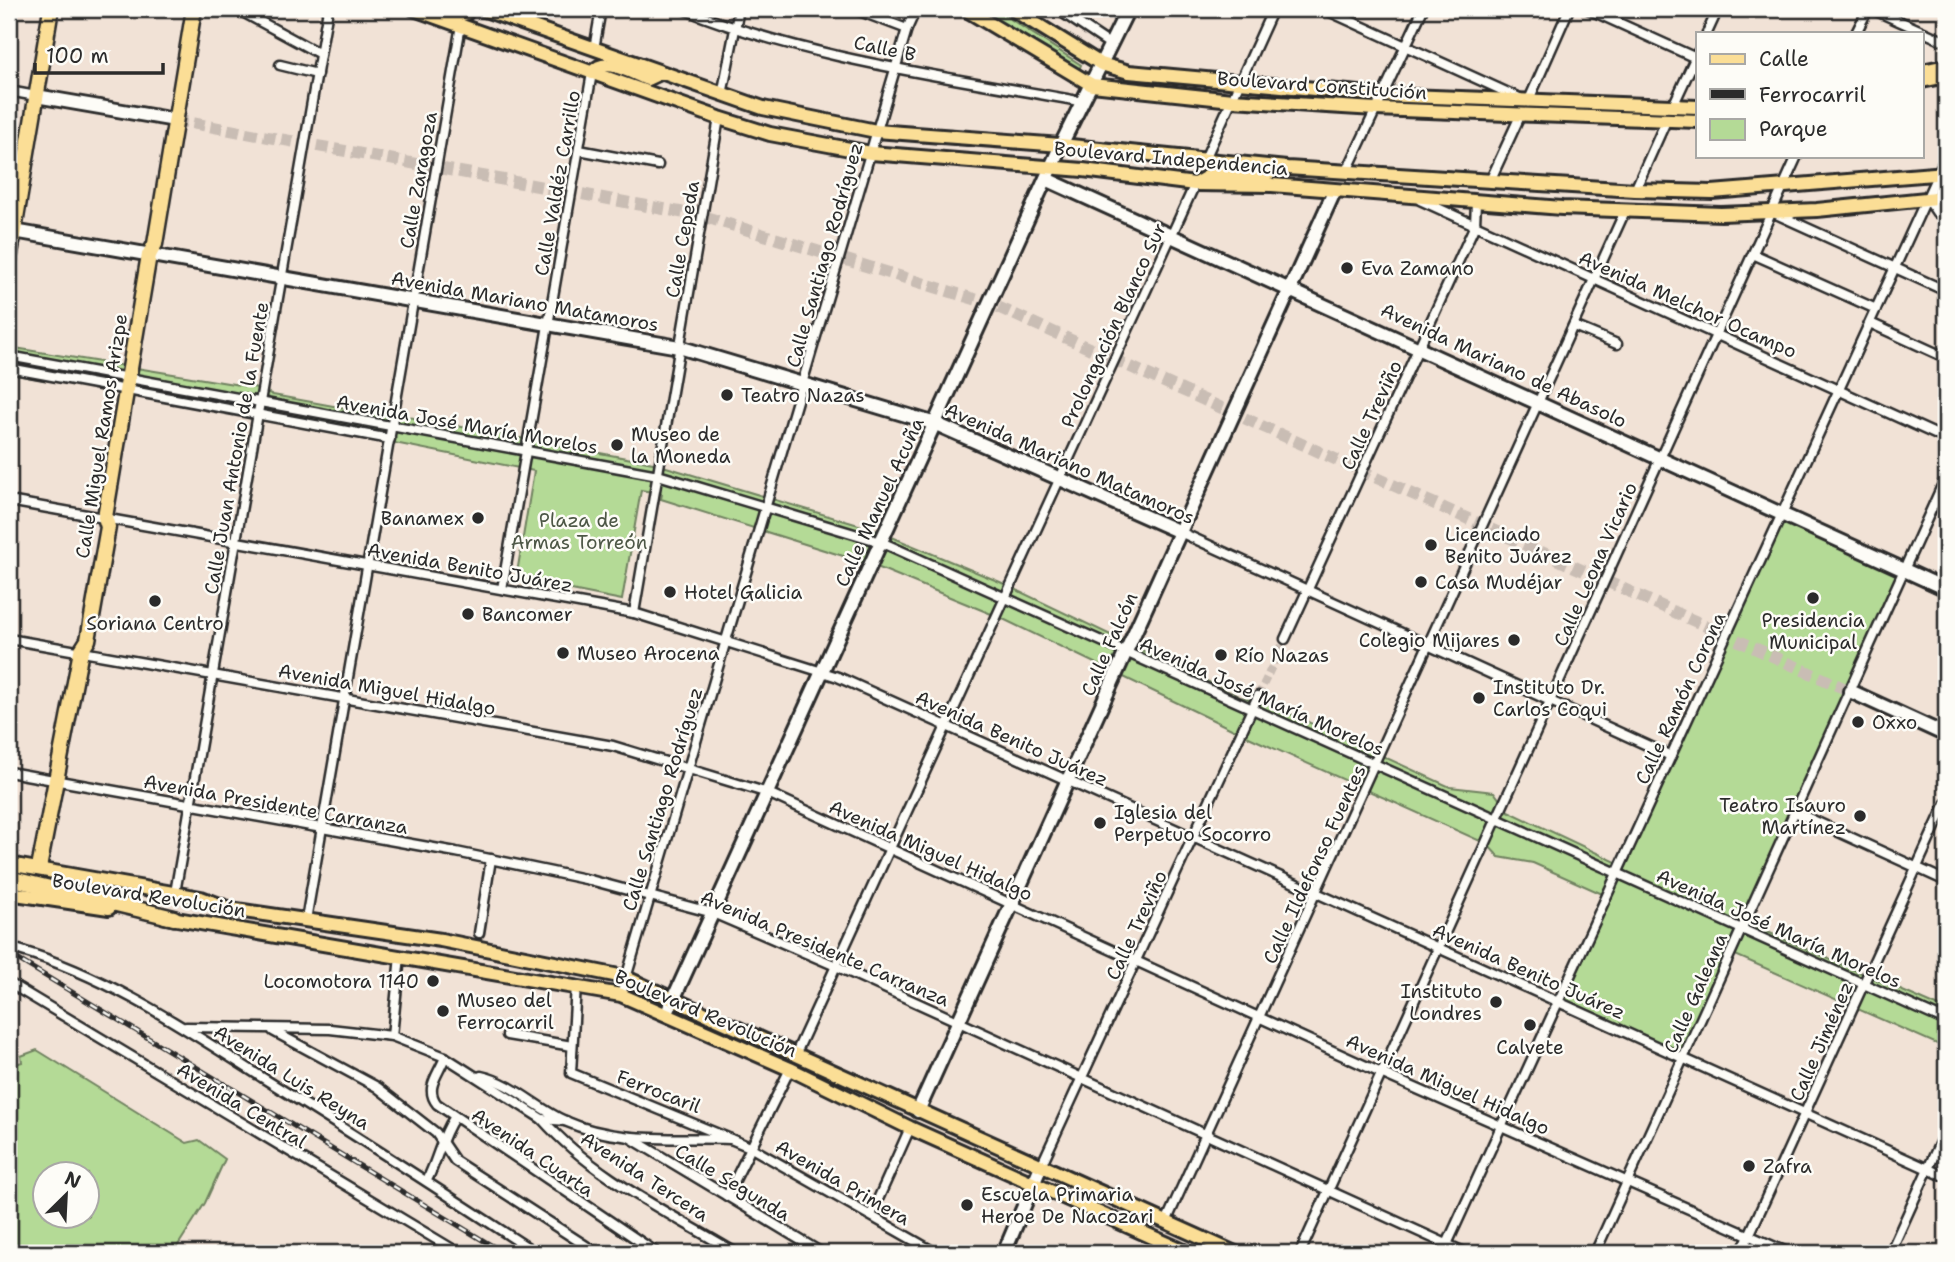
<svg xmlns="http://www.w3.org/2000/svg" width="1955" height="1262" viewBox="0 0 1955 1262" font-family="'Shantell Sans',sans-serif">
  <style>
    .green { fill: #b4da96; stroke: #708260; stroke-width: 2; fill-rule: evenodd }
    .lines { fill: none; stroke-linecap: round; stroke-linejoin: round }
    .street-tunnel { stroke: #c9bdb4; stroke-width: 8; stroke-dasharray: 8 4; stroke-linecap: butt }
    .secondary-tunnel { stroke: #c9bdb4; stroke-width: 12; stroke-dasharray: 12 6; stroke-linecap: butt }
    .street-casing { stroke: #2b2b2b; stroke-width: 13 }
    .secondary-casing { stroke: #2b2b2b; stroke-width: 18 }
    .primary-casing { stroke: #2b2b2b; stroke-width: 18 }
    .highway-casing { stroke: #2b2b2b; stroke-width: 19 }
    .street { stroke: #fdfcf7; stroke-width: 8 }
    .secondary { stroke: #fdfcf7; stroke-width: 12 }
    .primary { stroke: #fbde96; stroke-width: 12 }
    .highway { stroke: #fbde96; stroke-width: 14 }
    .rail-casing { stroke: #2b2b2b; stroke-width: 5 }
    .rail { stroke: #fdfcf7; stroke-width: 2.5; stroke-dasharray: 8; stroke-linecap: butt }
    .poi-dot { fill: #2b2b2b; stroke: #fdfcf7; stroke-width: 2.5 }
    .labels { text-anchor: middle; stroke-width: 5; stroke-linejoin: round; paint-order: stroke }
    .street-label { font-size: 19px; fill: #2b2b2b; stroke: #fdfcf7 }
    .poi-label { font-size: 19px; fill: #2b2b2b; stroke: #fdfcf7; text-anchor: start }
    .park-label { font-size: 19px; fill: #4d5746; stroke: #fdfcf7 }
  </style>
  <rect width="100%" height="100%" fill="#f1e2d6"/>
  <filter id="ink" filterUnits="userSpaceOnUse"><feTurbulence type="fractalNoise" baseFrequency=".0143" numOctaves="2"/><feDisplacementMap in="SourceGraphic" scale="14" xChannelSelector="R" yChannelSelector="G"/><feConvolveMatrix kernelMatrix="1 2 1 2 8 2 1 2 1" color-interpolation-filters="sRGB"/></filter>
  <g filter="url(#ink)">
    <g class="green">
      <polygon points="977,9 995,9 1081,65 1079,70 1049,57"/>
      <polygon points="9,347 258,388 273,395 377,414 382,412 653,463 875,530 1000,582 1240,697 1262,701 1450,787 1494,792 1508,811 1620,864 1782,515 1905,570 1747,923 1946,1010 1946,1048 1731,953 1682,1055 1560,1000 1607,896 1533,863 1499,857 1487,844 1242,734 1001,618 872,565 661,499 662,494 641,490 622,600 516,579 534,471 265,417 9,374"/>
      <path d="M37,1050L187,1143L199,1140L225,1159L205,1203L173,1253H13L9,1228V1066L22,1062L21,1056ZM46,1174H88V1216H46Z"/>
    </g>
    <g class="lines">
      <polyline class="street-tunnel" points="1258,696 1285,639"/>
      <polyline class="secondary-tunnel" points="175,120 702,216 991,304 1850,691"/>
      <g class="street-casing">
        <g id="street">
          <polyline points="237,9 320,54"/>
          <path d="M683,9C810,60 950,77 1084,102"/>
          <polyline points="854,9 907,29"/>
          <polyline points="1057,9 1111,45"/>
          <polyline points="1324,9 1528,102 1569,9"/>
          <polyline points="1588,9 1698,59"/>
          <polyline points="1872,9 1946,42"/>
          <polyline points="1707,33 1718,9"/>
          <polyline points="1856,33 1868,9"/>
          <polyline points="594,49 601,9"/>
          <polyline points="280,65 317,74"/>
          <polyline points="9,91 36,96"/>
          <polyline points="722,95 739,9"/>
          <polyline points="1673,106 1698,52"/>
          <polyline points="579,150 658,165"/>
          <polyline points="1204,161 1273,9"/>
          <polyline points="1346,173 1423,9"/>
          <polyline points="1490,181 1520,116"/>
          <polyline points="1635,190 1666,121"/>
          <polyline points="1927,198 1937,213 1946,217"/>
          <polyline points="1420,200 1946,439"/>
          <polyline points="1774,213 1946,291"/>
          <polyline points="1753,254 1876,309"/>
          <polyline points="1870,323 1938,354"/>
          <polyline points="1574,326 1617,344"/>
          <polyline points="9,356 658,475 881,542 1946,1021"/>
          <polyline points="9,368 390,439"/>
          <polyline points="9,501 634,613 838,677 1946,1177"/>
          <polyline points="1180,532 1671,756"/>
          <polyline points="502,589 592,73"/>
          <polyline points="634,613 719,118"/>
          <polyline points="9,639 613,746 768,793 1381,1073 1789,1253"/>
          <polyline points="1285,639 1475,225 1476,202"/>
          <polyline points="9,772 456,852 590,880 713,913 836,966 1466,1253"/>
          <polyline points="1795,812 1946,881"/>
          <polyline points="175,893 328,9"/>
          <polyline points="306,920 461,25"/>
          <polyline points="479,933 491,859"/>
          <path d="M19,950C108,976 186,1029 263,1078C355,1135 446,1194 536,1253"/>
          <polyline points="9,983 459,1253"/>
          <polyline points="576,985 571,1073 750,1147 936,1253"/>
          <polyline points="621,995 907,29 916,9"/>
          <polyline points="186,1027 330,1029 392,1036 445,1057 542,1119 566,1121"/>
          <polyline points="273,1031 377,1087 436,1133 455,1161 597,1253"/>
          <polyline points="507,1035 572,1046"/>
          <polyline points="392,1036 400,956"/>
          <polyline points="796,1053 1195,184"/>
          <path d="M445,1057C439,1074 424,1088 437,1104L657,1253"/>
          <path d="M481,1076C513,1083 536,1108 565,1121C616,1144 676,1137 730,1139"/>
          <path d="M542,1119C594,1178 670,1213 736,1253"/>
          <polyline points="629,1137 822,1253"/>
          <polyline points="1041,1166 1258,696"/>
          <path d="M427,1180C438,1159 441,1137 454,1118"/>
          <polyline points="727,1196 790,1069"/>
          <polyline points="871,1215 910,1128"/>
          <polyline points="1166,1222 1625,211"/>
          <polyline points="1153,1253 1159,1240"/>
          <polyline points="1300,1253 1797,156"/>
          <polyline points="1443,1253 1946,156"/>
          <polyline points="1595,1253 1946,477"/>
          <polyline points="1741,1253 1946,803"/>
          <polyline points="1890,1253 1946,1129"/>
        </g>
      </g>
      <g class="secondary-casing">
        <g id="secondary">
          <polyline points="36,96 175,120"/>
          <polyline points="1046,179 1946,589"/>
          <polyline points="14,231 679,347 936,424 1180,532"/>
          <polyline points="1850,691 1946,735"/>
          <polyline points="667,1013 1061,145 1128,9"/>
          <polyline points="918,1111 1334,192"/>
          <polyline points="1004,1253 1041,1166"/>
        </g>
      </g>
      <g class="primary-casing">
        <g id="primary">
          <polyline points="414,9 719,118 770,134 871,153 1083,170 1195,184 1272,185 1562,208 1721,214 1817,210 1946,197"/>
          <polyline points="482,9 763,108 876,131 1061,145 1287,168 1635,190 1712,192 1946,173"/>
          <polyline points="965,9 1092,85 1232,100 1375,109 1698,121"/>
          <polyline points="1012,9 1101,64 1129,72 1381,95 1698,107"/>
          <polyline points="445,12 459,16 466,13 467,9"/>
          <polyline points="1922,71 1946,66"/>
          <path d="M592,73C605,55 631,73 647,79L660,73"/>
          <polyline points="1922,81 1946,76"/>
          <polyline points="1195,184 1214,173 1270,173"/>
          <polyline points="9,864 201,898 230,909 441,940 624,977 1235,1253"/>
          <polyline points="9,893 109,908"/>
          <polyline points="165,917 621,995 790,1069 910,1128 1188,1253"/>
        </g>
      </g>
      <g class="highway-casing">
        <g id="highway">
          <polyline points="9,260 51,9"/>
          <polyline points="39,868 81,651 88,640 108,527 105,517 149,255 155,244 194,9"/>
          <polyline points="9,878 174,918"/>
        </g>
      </g>
      <use href="#street" class="street"/>
      <use href="#secondary" class="secondary"/>
      <use href="#primary" class="primary"/>
      <use href="#highway" class="highway"/>
      <g class="rail-casing">
        <polyline id="rail" points="9,954 504,1253"/>
      </g>
      <use href="#rail" class="rail"/>
    </g>
  </g>
  <g class="poi-dot">
    <circle cx="1347" cy="268" r="7"/>
    <circle cx="727" cy="395" r="7"/>
    <circle cx="617" cy="445" r="7"/>
    <circle cx="478" cy="518" r="7"/>
    <circle cx="1431" cy="545" r="7"/>
    <circle cx="1421" cy="582" r="7"/>
    <circle cx="670" cy="592" r="7"/>
    <circle cx="1813" cy="598" r="7"/>
    <circle cx="155" cy="601" r="7"/>
    <circle cx="468" cy="614" r="7"/>
    <circle cx="1514" cy="640" r="7"/>
    <circle cx="563" cy="653" r="7"/>
    <circle cx="1221" cy="655" r="7"/>
    <circle cx="1479" cy="698" r="7"/>
    <circle cx="1858" cy="722" r="7"/>
    <circle cx="1860" cy="816" r="7"/>
    <circle cx="1100" cy="823" r="7"/>
    <circle cx="433" cy="981" r="7"/>
    <circle cx="1496" cy="1002" r="7"/>
    <circle cx="443" cy="1011" r="7"/>
    <circle cx="1530" cy="1025" r="7"/>
    <circle cx="1749" cy="1166" r="7"/>
    <circle cx="967" cy="1205" r="7"/>
  </g>
  <g class="labels">
    <g class="street-label">
      <text transform="translate(885 48) rotate(12)" y="7">Calle B</text>
      <text transform="translate(1322 85) rotate(4)" y="7">Boulevard Constitución</text>
      <text transform="translate(1171 158) rotate(5)" y="7">Boulevard Independencia</text>
      <text transform="translate(418 180) rotate(-80)" y="7">Calle Zaragoza</text>
      <text transform="translate(557 183) rotate(-80)" y="7">Calle Valdéz Carrillo</text>
      <text transform="translate(682 239) rotate(-80)" y="7">Calle Cepeda</text>
      <text transform="translate(824 255) rotate(-74)" y="7">Calle Santiago Rodríguez</text>
      <text transform="translate(525 301) rotate(10)" y="7">Avenida Mariano Matamoros</text>
      <text transform="translate(1688 304) rotate(24)" y="7">Avenida Melchor Ocampo</text>
      <text transform="translate(1113 325) rotate(-65)" y="7">Prolongación Blanco Sur</text>
      <text transform="translate(1504 365) rotate(25)" y="7">Avenida Mariano de Abasolo</text>
      <text transform="translate(1371 415) rotate(-65)" y="7">Calle Treviño</text>
      <text transform="translate(467 424) rotate(10)" y="7">Avenida José María Morelos</text>
      <text transform="translate(101 436) rotate(-81)" y="7">Calle Miguel Ramos Arizpe</text>
      <text transform="translate(236 448) rotate(-80)" y="7">Calle Juan Antonio de la Fuente</text>
      <text transform="translate(1070 463) rotate(24)" y="7">Avenida Mariano Matamoros</text>
      <text transform="translate(879 502) rotate(-65)" y="7">Calle Manuel Acuña</text>
      <text transform="translate(1595 564) rotate(-66)" y="7">Calle Leona Vicario</text>
      <text transform="translate(470 567) rotate(10)" y="7">Avenida Benito Juárez</text>
      <text transform="translate(1109 644) rotate(-66)" y="7">Calle Falcón</text>
      <text transform="translate(387 689) rotate(10)" y="7">Avenida Miguel Hidalgo</text>
      <text transform="translate(1262 696) rotate(24)" y="7">Avenida José María Morelos</text>
      <text transform="translate(1680 698) rotate(-65)" y="7">Calle Ramón Corona</text>
      <text transform="translate(1012 738) rotate(24)" y="7">Avenida Benito Juárez</text>
      <text transform="translate(662 799) rotate(-73)" y="7">Calle Santiago Rodríguez</text>
      <text transform="translate(276 804) rotate(10)" y="7">Avenida Presidente Carranza</text>
      <text transform="translate(931 850) rotate(24)" y="7">Avenida Miguel Hidalgo</text>
      <text transform="translate(1314 864) rotate(-65)" y="7">Calle Ildefonso Fuentes</text>
      <text transform="translate(149 895) rotate(9)" y="7">Boulevard Revolución</text>
      <text transform="translate(1136 925) rotate(-65)" y="7">Calle Treviño</text>
      <text transform="translate(1779 928) rotate(24)" y="7">Avenida José María Morelos</text>
      <text transform="translate(825 948) rotate(23)" y="7">Avenida Presidente Carranza</text>
      <text transform="translate(1529 971) rotate(24)" y="7">Avenida Benito Juárez</text>
      <text transform="translate(1695 993) rotate(-66)" y="7">Calle Galeana</text>
      <text transform="translate(706 1013) rotate(23)" y="7">Boulevard Revolución</text>
      <text transform="translate(1821 1041) rotate(-66)" y="7">Calle Jiménez</text>
      <text transform="translate(292 1077) rotate(32)" y="7">Avenida Luis Reyna</text>
      <text transform="translate(1448 1084) rotate(24)" y="7">Avenida Miguel Hidalgo</text>
      <text transform="translate(659 1091) rotate(21)" y="7">Ferrocaril</text>
      <text transform="translate(242 1105) rotate(31)" y="7">Avenida Central</text>
      <text transform="translate(533 1152) rotate(34)" y="7">Avenida Cuarta</text>
      <text transform="translate(645 1176) rotate(33)" y="7">Avenida Tercera</text>
      <text transform="translate(733 1182) rotate(31)" y="7">Calle Segunda</text>
      <text transform="translate(843 1182) rotate(30)" y="7">Avenida Primera</text>
    </g>
    <g class="poi-label">
      <text x="1361" y="275">Eva Zamano</text>
      <text x="741" y="402">Teatro Nazas</text>
      <text x="631" y="441">Museo de<tspan x="631" dy="22">la Moneda</tspan></text>
      <text x="464" y="525" text-anchor="end">Banamex</text>
      <text x="1445" y="541">Licenciado<tspan x="1445" dy="22">Benito Juárez</tspan></text>
      <text x="1435" y="589">Casa Mudéjar</text>
      <text x="684" y="599">Hotel Galicia</text>
      <text x="482" y="621">Bancomer</text>
      <text x="1813" y="627" text-anchor="middle">Presidencia<tspan x="1813" dy="22">Municipal</tspan></text>
      <text x="155" y="630" text-anchor="middle">Soriana Centro</text>
      <text x="1500" y="647" text-anchor="end">Colegio Mijares</text>
      <text x="577" y="660">Museo Arocena</text>
      <text x="1235" y="662">Río Nazas</text>
      <text x="1493" y="694">Instituto Dr.<tspan x="1493" dy="22">Carlos Coqui</tspan></text>
      <text x="1872" y="729">Oxxo</text>
      <text x="1846" y="812" text-anchor="end">Teatro Isauro<tspan x="1846" dy="22">Martínez</tspan></text>
      <text x="1114" y="819">Iglesia del<tspan x="1114" dy="22">Perpetuo Socorro</tspan></text>
      <text x="419" y="988" text-anchor="end">Locomotora 1140</text>
      <text x="1482" y="998" text-anchor="end">Instituto<tspan x="1482" dy="22">Londres</tspan></text>
      <text x="457" y="1007">Museo del<tspan x="457" dy="22">Ferrocarril</tspan></text>
      <text x="1530" y="1054" text-anchor="middle">Calvete</text>
      <text x="1763" y="1173">Zafra</text>
      <text x="981" y="1201">Escuela Primaria<tspan x="981" dy="22">Heroe De Nacozari</tspan></text>
    </g>
    <g class="park-label">
      <text x="579" y="527">Plaza de<tspan x="579" dy="22">Armas Torreón</tspan></text>
    </g>
  </g>
  <rect width="1955" height="1262" fill="none" stroke="#fdfcf7" stroke-width="35"/>
  <rect x="18" y="18" width="1920" height="1227" fill="none" stroke="#2b2b2b" stroke-width="2.5" filter="url(#ink)"/>
  <rect x="1696" y="32" width="228" height="126" fill="#fdfcf7" stroke="#a9a8a5" stroke-width="2"/>
  <rect x="1710" y="54" width="35" height="10" fill="#fbde96" stroke="#a9a8a5" stroke-width="2"/>
  <text x="1759" y="66" font-size="21" fill="#2b2b2b">Calle</text>
  <rect x="1710" y="89" width="35" height="10" fill="#2b2b2b" stroke="#a9a8a5" stroke-width="2"/>
  <text x="1759" y="102" font-size="21" fill="#2b2b2b">Ferrocarril</text>
  <rect x="1710" y="119" width="35" height="21" fill="#b4da96" stroke="#a9a8a5" stroke-width="2"/>
  <text x="1759" y="136" font-size="21" fill="#2b2b2b">Parque</text>
  <g transform="translate(66 1195) rotate(24)"><circle r="33" fill="#fdfcf7" stroke="#a9a8a5" stroke-width="2"/>
  <path d="M0-5L12 26L0 18L-12 26Z" fill="#2b2b2b"/>
  <text y="-10" font-size="19" font-weight="bold" text-anchor="middle" fill="#2b2b2b">N</text>
  </g>
  <path d="M35 63v10h128v-10" fill="none" stroke="#2b2b2b" stroke-width="3.5"/>
  <text x="46" y="63" font-size="21" fill="#2b2b2b" stroke="#fdfcf7" stroke-width="5" paint-order="stroke">100 m</text>
</svg>
